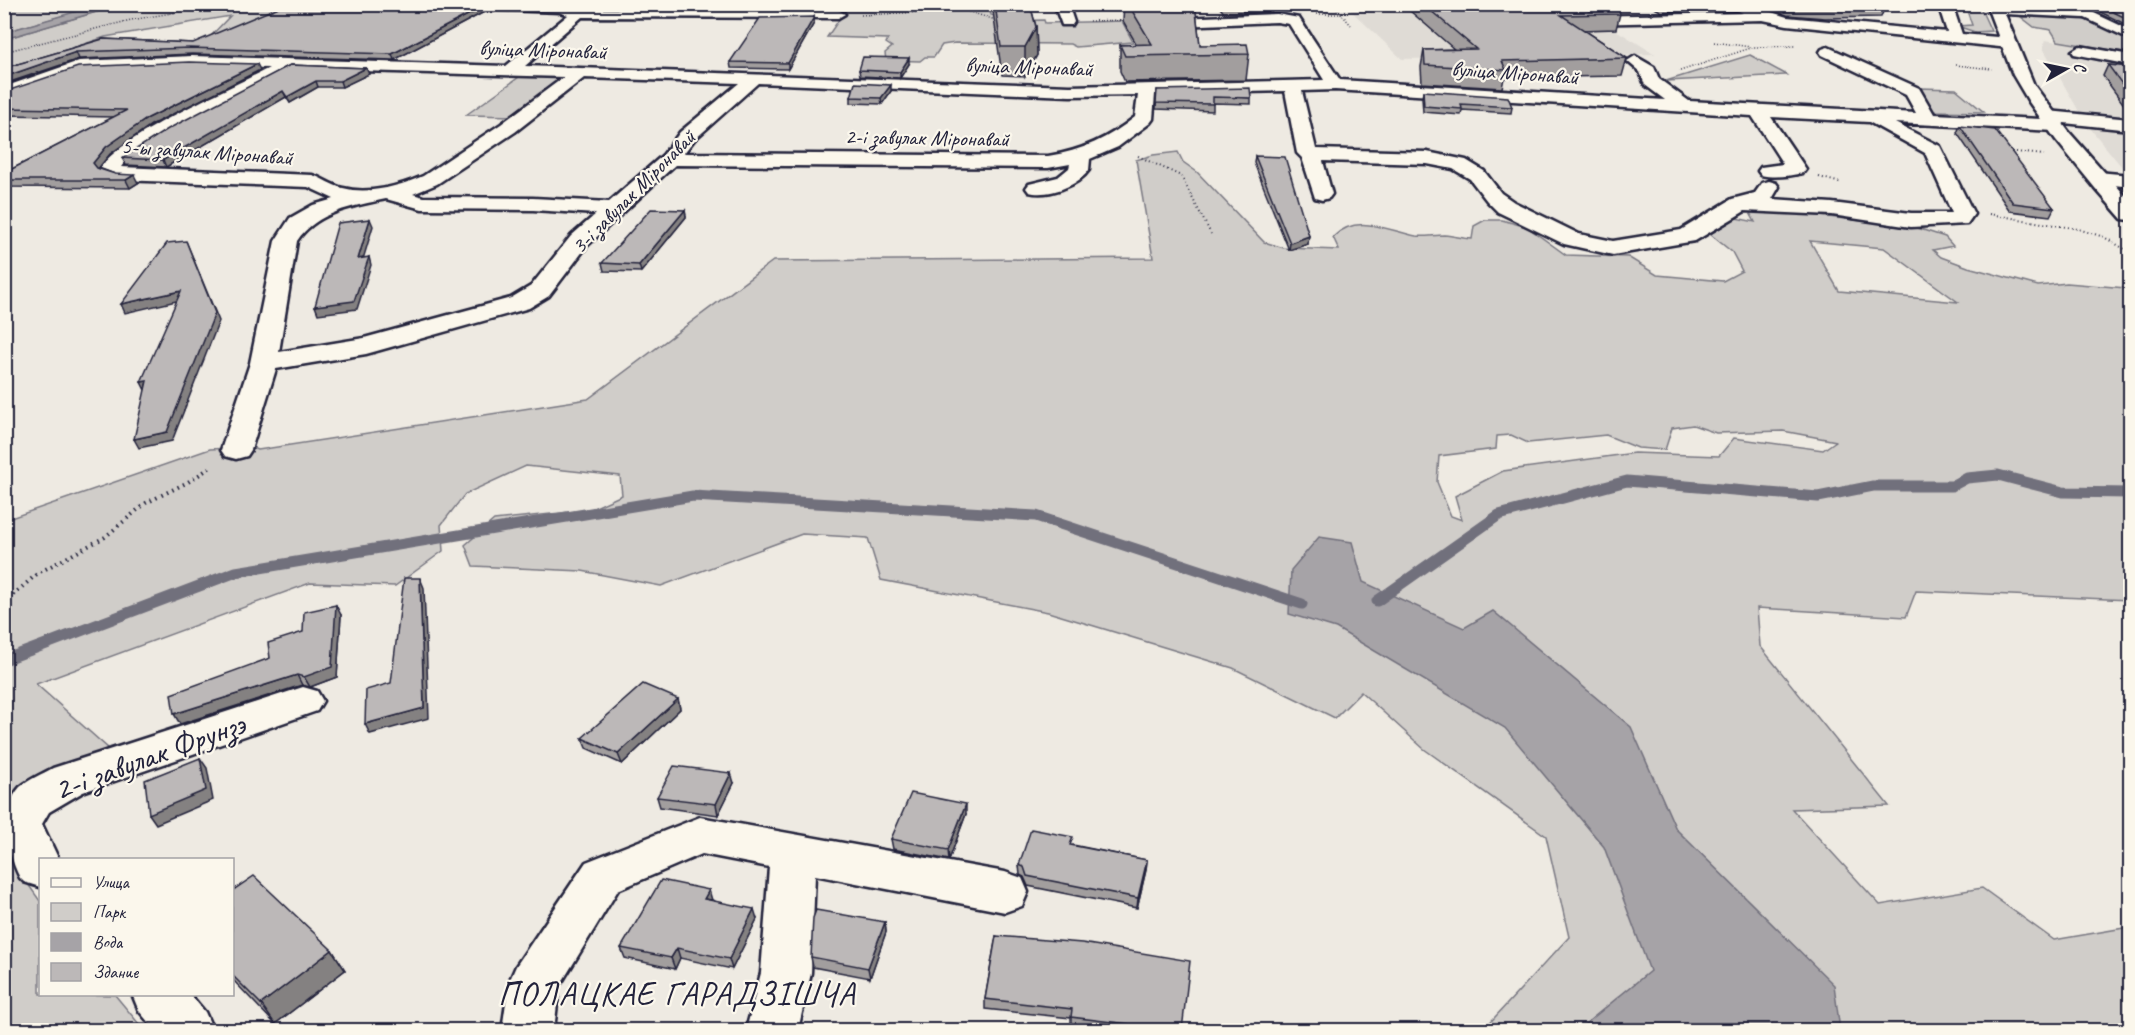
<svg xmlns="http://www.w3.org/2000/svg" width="2135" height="1035" viewBox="0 0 2135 1035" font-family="Caveat,sans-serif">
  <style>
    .built { fill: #dfdbd5 }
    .green { fill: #d0cdc9; stroke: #797882; stroke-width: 1.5; fill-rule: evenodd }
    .water { fill: #a6a3a7; stroke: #716f7c; stroke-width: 1.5 }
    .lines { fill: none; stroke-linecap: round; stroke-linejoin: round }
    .stream { stroke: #716f7c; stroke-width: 11 }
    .minor-casing { stroke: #22223b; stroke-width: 5 }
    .major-casing { stroke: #22223b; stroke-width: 5 }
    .path-far2 { stroke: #22223b; stroke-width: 1.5; stroke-dasharray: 1 2; stroke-linecap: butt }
    .path-far1 { stroke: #22223b; stroke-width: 2; stroke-dasharray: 1 3; stroke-linecap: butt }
    .path { stroke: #22223b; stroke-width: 4; stroke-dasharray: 1.5 4.5; stroke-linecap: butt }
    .minor { fill: #fbf7ec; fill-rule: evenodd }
    .major { fill: #fbf7ec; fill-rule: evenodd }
    .wall { fill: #a29e9e; stroke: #22223b; stroke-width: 1.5 }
    .shaded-wall { fill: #848181; stroke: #22223b; stroke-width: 1.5 }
    .building { fill: #bcb8b8; stroke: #22223b; stroke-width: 1.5 }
    .labels { text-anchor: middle; stroke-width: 4.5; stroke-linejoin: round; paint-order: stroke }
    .far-street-label { font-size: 22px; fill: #22223b; stroke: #fbf7ec }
    .near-street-label { font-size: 32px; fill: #22223b; stroke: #fbf7ec }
    .near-neighbourhood-label { font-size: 33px; letter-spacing: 1.5px; fill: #22223b; stroke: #fbf7ec }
  </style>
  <rect width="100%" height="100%" fill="#eeeae2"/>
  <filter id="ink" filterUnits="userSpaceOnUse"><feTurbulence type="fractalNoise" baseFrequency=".0167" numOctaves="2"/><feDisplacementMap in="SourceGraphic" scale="12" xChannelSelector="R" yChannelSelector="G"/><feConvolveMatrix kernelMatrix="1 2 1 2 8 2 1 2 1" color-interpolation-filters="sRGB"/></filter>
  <g filter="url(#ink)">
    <g class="built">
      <polygon points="1345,5 1575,5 1655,54 1402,59"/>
      <polygon points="2045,40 2130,53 2130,177 2085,122 2043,48"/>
    </g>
    <g class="green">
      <polygon points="18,4 102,5 5,32 4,8"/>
      <polygon points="888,4 946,7 994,4 995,11 990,11 991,15 995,16 996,21 1044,20 1045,23 1124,21 1125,23 1123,23 1133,42 1076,47 1070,44 955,43 942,45 934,57 925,57 920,61 886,60 885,53 892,47 886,43 888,39 827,37 847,8 881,10"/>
      <polygon points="120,5 294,5 254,20 195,56 180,56 206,41 230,16 105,37 23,65 5,69 4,39"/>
      <polygon points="1965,5 1979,5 1991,31 1975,32 1957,26 1972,25"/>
      <polygon points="2069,16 2086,19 2130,39 2130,53 2058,41 2051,30 2034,27 2021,17"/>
      <polygon points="1750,55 1787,75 1666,81"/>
      <polygon points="522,75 568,76 517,116 466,115"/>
      <polygon points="1919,88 1956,89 1984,112 1930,111"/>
      <path d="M1178,152L1183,162L1197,172L1264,242L1284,248L1339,250L1333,237C1357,212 1388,231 1416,236C1425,237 1435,235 1444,235C1454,236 1463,238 1472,239L1474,226L1485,220H1502L1527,227L1566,255L1628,257L1657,275L1723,281L1742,271L1732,252L1710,234L1736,218L1755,222L1750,213L1760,209L1914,227L1945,237L1953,246L1933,250L1941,257L1968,267L2038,286L2067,283L2126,288L2130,292V600L1916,591L1906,617L1757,608L1760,646L1889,806L1792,809L1880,905L1982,888L2054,940L2130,927V1030H1483L1569,937L1546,836L1424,749L1361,692L1335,718L1233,668L1048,612L881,580L868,538L802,534L661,586L582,571L473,566L465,545L494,520L589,510L622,495L620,476L526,466L465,494L441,525L443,551L395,586L310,583L36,684L118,757L85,767L5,810V520L210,449L251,447L258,450L588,399L773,261L1153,258L1136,160L1153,155ZM1810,241L1884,248L1958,302L1839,291ZM1693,425L1716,433L1783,431L1836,441L1823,450L1734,438L1719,456L1634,453L1503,471L1455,496L1462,520L1451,516L1437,482L1439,456L1496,449L1497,436L1511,435L1528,443L1606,435L1638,448L1665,450L1672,428Z"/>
      <polygon points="4,830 9,831 25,880 40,901 40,994 115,995 144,1030 5,1030"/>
    </g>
    <g class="water">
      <polygon points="102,4 120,5 5,39 5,32"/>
      <polygon points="1319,537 1352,542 1363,582 1464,628 1493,611 1631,727 1676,829 1834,985 1840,1030 1578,1030 1650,971 1604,847 1505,728 1336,628 1289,614 1291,570"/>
    </g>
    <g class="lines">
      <g class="stream">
        <polyline points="1377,601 1499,515 1627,481 1818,497 1873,486 1952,486 1967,478 1998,475 2063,492 2130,493"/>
        <polyline points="4,660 236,572 693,496 1036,516 1302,604"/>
      </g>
      <g class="minor-casing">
        <g id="minor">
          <path d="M448,4H562L578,9L838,10L845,14L838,18L582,17L525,66L1070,86L1324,80L1289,24L1277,22L1179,26L1172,22L1179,18L1277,14L1299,18L1340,80L1665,100L1645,85L1640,72L1627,61L1635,56L1654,67L1659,79L1689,101L1916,113L1906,95L1822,55L1820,52L1822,49L1828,47L1919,88L1934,114L2041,119L2039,116L2042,112L2048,111L2130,119V130L2064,123L2062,129L2056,131L1895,123L1940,146L1974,214L1967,224L1911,227L1832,215L1745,211L1695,241L1613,255L1564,244L1498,212L1487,201L1470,179L1453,169L1427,164L1323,161L1332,194L1329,198L1322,200L1315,198L1302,158L1297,153L1285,91L1155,94L1153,119L1150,123L1118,147L1090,159L1089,170C1078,186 1048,197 1029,192L1026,188L1029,184L1058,177L1069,168L1070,164L1048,168L675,165L587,246L549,296L529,308L366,354L276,369L251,450L247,456L236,459L225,456L221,450L250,363L275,241L290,218L313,205L334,199L308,187L120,180L102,173L99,169C123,134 227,90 269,68L192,66L81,71L4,98V87L79,61L192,56L506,66L568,15L559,12L455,8ZM292,69L564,77L501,124L423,176C400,186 368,195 343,188C332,186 323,178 312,175L121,167L125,162L170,134ZM584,78L739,83L680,132L663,155L609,202L533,198L423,197L413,194L437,184L515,132ZM758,83L1070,96L1138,95L1135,117C1109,138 1082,151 1048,156L684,153L694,140ZM1335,90L1752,116L1783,164L1761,167L1758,171L1761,175C1774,178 1790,176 1803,173L1806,169L1771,117L1869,122L1925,153L1952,213H1911L1832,203L1772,199L1779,187L1776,183L1769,181L1762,183L1755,193L1732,199L1681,230L1613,241L1579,234L1514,202L1501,193L1484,171L1466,160L1427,152L1316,149L1302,91ZM386,199L422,209L533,210L596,214L571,236L531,286L511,298L364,338L279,352L297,241C316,212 354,206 386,199Z"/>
          <polygon points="1054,4 1068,4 1074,22 1072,25 1062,25"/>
          <polygon points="1724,4 1746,4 1787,17 1947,32 1938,4 1952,4 1962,34 2009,38 2017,43 2009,48 1787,25 1763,20 1585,24 1578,20 1585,16 1743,13"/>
          <polygon points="2055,4 2075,4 2130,30 2130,39"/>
          <polygon points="2080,46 2130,55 2130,65 2074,54 2072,51"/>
          <polygon points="2098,172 2130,175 2130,187 2091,182 2088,178 2091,174"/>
          <path d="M303,687L317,691L323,701L317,711L83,792L49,812L42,824L59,860H40V887L24,882L20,878C6,851 0,809 20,787C30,779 42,774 53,768Z"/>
          <polygon points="700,817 1005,872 1022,878 1028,892 1022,906 1005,912 815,875 811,973 798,1030 746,1030 761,973 769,867 702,854 618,890 559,987 554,1030 502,1030 509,982 516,966 586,862"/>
          <polygon points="132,994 190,994 205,1012 213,1030 155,1030 139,1011"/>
        </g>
      </g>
      <g class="major-casing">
        <polygon id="major" points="1986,4 2084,10 2091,14 2084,18 2005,14 2034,85 2069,132 2130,201 2130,220 2122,219 2095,188 2056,140 2029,102 2013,75"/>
      </g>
      <g class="path-far2">
        <polyline points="1333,4 1351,25"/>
        <polyline points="1317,14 1340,14"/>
        <polyline points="861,15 963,10 999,21"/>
        <polyline points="1089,21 1127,20"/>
        <polyline points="1714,42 1751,47"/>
        <polyline points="4,52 131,20 224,4"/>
        <polyline points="1956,65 1992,69"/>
        <polyline points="2047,66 2062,68"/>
        <polyline points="1680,71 1754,47 1795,46"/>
      </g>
      <g class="path-far1">
        <polyline points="2016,152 2044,155"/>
        <polyline points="1138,156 1181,176 1211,234"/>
        <polyline points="1819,177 1841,183"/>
        <polyline points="1989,214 2078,229 2104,237 2130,252"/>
      </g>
      <polyline class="path" points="4,603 38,573 105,537 146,503 188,482 211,467"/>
      <use href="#minor" class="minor"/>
      <use href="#major" class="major"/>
    </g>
    <g class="wall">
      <polygon points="992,4 1030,4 1036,27 1037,55 1025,76 1002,75"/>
      <polygon points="1124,4 1195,4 1200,45 1249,54 1246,80 1125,82 1120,71 1120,45 1137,45 1123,21"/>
      <polygon points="1217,4 1328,4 1327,10 1224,13"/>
      <polygon points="1402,4 1612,4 1611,10 1620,14 1616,29 1584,30 1627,58 1622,76 1504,78 1502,88 1422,83 1421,67 1424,50 1454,49"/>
      <polygon points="1647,4 1735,4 1733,11 1662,12"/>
      <polygon points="1755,4 1886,4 1881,17 1825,18 1787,15"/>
      <polygon points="2084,4 2130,4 2130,26 2129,26"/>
      <polygon points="485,6 486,11 394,60 192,54 79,59 4,84 4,68 103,39 193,43"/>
      <polygon points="814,17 814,23 788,69 731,68 730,62"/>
      <polygon points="909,64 900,78 860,76 859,70"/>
      <polygon points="290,65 366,68 369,74 342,87 318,87 290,103 286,97 166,167 126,165 122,158"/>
      <polygon points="2108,65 2130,67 2130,113 2103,76"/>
      <polygon points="260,70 151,125 110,154 99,168 138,183 130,188 4,187 4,173 114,117 4,115 4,92"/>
      <polygon points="1157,90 1251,98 1251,104 1213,103 1213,111 1156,109"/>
      <polygon points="891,91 882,104 851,103 851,97"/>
      <polygon points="1423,91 1512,107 1511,113 1462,110 1461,115 1423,112 1422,98"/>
      <polygon points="1960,126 2054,208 2050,216 2010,211 1957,133"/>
      <polygon points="1255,156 1308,244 1289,250 1254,163"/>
      <polygon points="685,210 686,217 641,272 604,271 602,263"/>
      <polygon points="341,615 337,677 310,687 302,685 180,724 270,658 303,632"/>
      <polygon points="678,699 680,709 622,764 586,748 582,738"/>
      <polygon points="734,783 718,815 660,807 657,797"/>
      <polygon points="966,814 949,860 893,849 891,839"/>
      <polygon points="1073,845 1147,860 1146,870 1137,908 1028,886 1024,877 1020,875 1019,865"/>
      <polygon points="232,891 332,950 345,970 275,1024 232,979"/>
      <polygon points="712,900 757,919 732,969 680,958 675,969 625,958 621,948"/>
      <polygon points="885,922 886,932 870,978 813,967 811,957"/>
      <polygon points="996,936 1182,1030 1099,1030 1071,1027 1071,1018 985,1009 985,999"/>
    </g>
    <g class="shaded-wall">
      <polygon points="1581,4 1587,4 1585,14 1578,14"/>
      <polygon points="485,6 486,11 394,60 392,54"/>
      <polygon points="814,17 814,23 788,69 788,63"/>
      <polygon points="1036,27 1037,55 1025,76 1025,47"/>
      <polygon points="76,52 79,59 4,84 4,77"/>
      <polygon points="909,58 909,64 900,78 900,72"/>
      <polygon points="257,64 260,70 151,125 110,154 97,170 93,163 106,147 148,118"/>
      <polygon points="366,68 369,74 342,87 340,81"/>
      <polygon points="316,81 318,87 290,103 287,97"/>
      <polygon points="891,85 891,91 882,104 881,98"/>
      <polygon points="283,91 286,97 166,167 163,160"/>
      <polygon points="134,175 138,183 130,188 126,180"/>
      <polygon points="685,210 686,217 641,272 639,265"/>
      <polygon points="370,219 373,226 361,266 358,259"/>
      <polygon points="1309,236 1308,244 1289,250 1290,243"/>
      <polygon points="186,241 219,321 172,441 139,448 134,439 167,432"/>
      <polygon points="369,257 371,265 357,309 318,314 315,306"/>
      <polygon points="181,291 185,299 125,313 121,304"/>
      <polygon points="147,381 145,390 141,382"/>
      <polygon points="420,578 424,588 429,718 370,734 365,724 424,708"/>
      <polygon points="336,605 341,615 337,677 310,687 304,677"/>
      <polygon points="297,675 302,685 180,724 174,714"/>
      <polygon points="678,699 680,709 622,764 618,754"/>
      <polygon points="200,758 207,768 213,800 156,824 149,814"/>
      <polygon points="731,773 734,783 718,815 716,804"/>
      <polygon points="966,804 966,814 949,860 948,850"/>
      <polygon points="1147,860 1146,870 1137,908 1138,898"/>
      <polygon points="709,890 712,900 704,899"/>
      <polygon points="754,909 757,919 732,969 729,959"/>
      <polygon points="885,922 886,932 870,978 868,968"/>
      <polygon points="677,948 680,958 675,969 671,958"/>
      <polygon points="332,950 345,970 275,1024 261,1004"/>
    </g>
    <g class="building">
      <polygon points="286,4 453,4 485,6 392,54 189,48 76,52 4,77 4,68 103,39 193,43"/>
      <polygon points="995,4 1030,4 1036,27 1025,47 1001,47"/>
      <polygon points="1128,4 1195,4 1200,45 1247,44 1249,54 1125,56 1120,45 1152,44"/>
      <polygon points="1423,4 1581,4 1580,5 1589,11 1619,10 1620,14 1561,15 1627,58 1502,61 1506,70 1425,65 1424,50 1476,49"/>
      <polygon points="2097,4 2130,4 2130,20"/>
      <polygon points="814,17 788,63 730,62 760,18"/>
      <polygon points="863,57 909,58 900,72 859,70"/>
      <polygon points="189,62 257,64 148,118 106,147 93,163 97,168 115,174 134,175 126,180 4,180 4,173 127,110 4,108 4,92 78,67"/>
      <polygon points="290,65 366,68 340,81 316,81 287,97 283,91 163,160 122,158 168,129"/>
      <polygon points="2108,65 2130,67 2130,95"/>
      <polygon points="855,83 891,85 881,98 851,97"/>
      <polygon points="1250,88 1251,98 1213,97 1213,104 1156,103 1157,90"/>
      <polygon points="1423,91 1508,97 1512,107 1461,104 1462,109 1424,106"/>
      <polygon points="1960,126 1995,130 2054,208 2013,203"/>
      <polygon points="1255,156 1285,157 1309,236 1290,243"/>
      <polygon points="651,209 685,210 639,265 602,263"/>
      <polygon points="370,219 358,259 369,257 354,301 315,306 338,223"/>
      <polygon points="186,241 215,313 167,432 134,439 147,381 141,382 181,291 121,304 167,243"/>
      <polygon points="404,578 420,578 424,708 365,724 366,690 391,683"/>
      <polygon points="336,605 332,667 304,677 297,675 174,714 171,694 270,658 268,643 303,632 304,612"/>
      <polygon points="643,684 678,699 618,754 582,738"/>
      <polygon points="200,758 206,790 149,814 145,780"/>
      <polygon points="674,766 731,773 716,804 657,797"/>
      <polygon points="911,793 966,804 948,850 891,839"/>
      <polygon points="1031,829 1073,837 1070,845 1147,860 1138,898 1027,876 1024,867 1019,865"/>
      <polygon points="254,876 332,950 261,1004 232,975 232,891"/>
      <polygon points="661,880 709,890 704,899 754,909 729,959 677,948 671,958 621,948"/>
      <polygon points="816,910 885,922 868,968 811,957 813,918"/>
      <polygon points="996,936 1082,943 1190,961 1182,1030 1141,1030 1128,1028 1128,1024 1071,1017 1072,1009 985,999"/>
    </g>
  </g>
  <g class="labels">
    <g class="far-street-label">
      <text transform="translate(543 49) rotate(2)" y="8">вуліца Міронавай</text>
      <text transform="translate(1029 66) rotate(2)" y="8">вуліца Міронавай</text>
      <text transform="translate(1515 72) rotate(4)" y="8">вуліца Міронавай</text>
      <text transform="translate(927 137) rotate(1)" y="8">2-і завулак Міронавай</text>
      <text transform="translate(207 151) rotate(4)" y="8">5-ы завулак Міронавай</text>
      <text transform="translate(633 191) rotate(-45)" y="8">3-і завулак Міронавай</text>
    </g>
    <g class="near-street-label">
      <text transform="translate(149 756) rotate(-20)" y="11">2-і завулак Фрунзэ</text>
    </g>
    <g class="near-neighbourhood-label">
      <text x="677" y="1005">ПОЛАЦКАЕ ГАРАДЗІШЧА</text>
    </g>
  </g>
  <rect width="2135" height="1035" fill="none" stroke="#fbf7ec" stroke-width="24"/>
  <rect x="12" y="12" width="2111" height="1011" fill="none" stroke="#22223b" stroke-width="2" filter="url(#ink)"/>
  <rect x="39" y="858" width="195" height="138" fill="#fbf7ec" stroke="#a4a2a5" stroke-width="1.5"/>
  <rect x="51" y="878" width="30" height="9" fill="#fbf7ec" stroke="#a4a2a5" stroke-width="1.5"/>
  <text x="93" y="888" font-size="18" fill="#22223b">Улица</text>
  <rect x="51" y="903" width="30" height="18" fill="#d0cdc9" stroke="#a4a2a5" stroke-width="1.5"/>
  <text x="93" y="918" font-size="18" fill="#22223b">Парк</text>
  <rect x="51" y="933" width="30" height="18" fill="#a6a3a7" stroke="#a4a2a5" stroke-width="1.5"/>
  <text x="93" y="948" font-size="18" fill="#22223b">Вода</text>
  <rect x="51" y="963" width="30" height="18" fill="#bcb8b8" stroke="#a4a2a5" stroke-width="1.5"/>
  <text x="93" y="978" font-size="18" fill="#22223b">Здание</text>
  <g transform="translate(2066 69) rotate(81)" stroke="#fbf7ec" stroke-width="4.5" paint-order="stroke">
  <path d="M0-4.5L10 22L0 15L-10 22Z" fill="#22223b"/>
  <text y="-9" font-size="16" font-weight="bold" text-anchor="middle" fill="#22223b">С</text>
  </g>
</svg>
